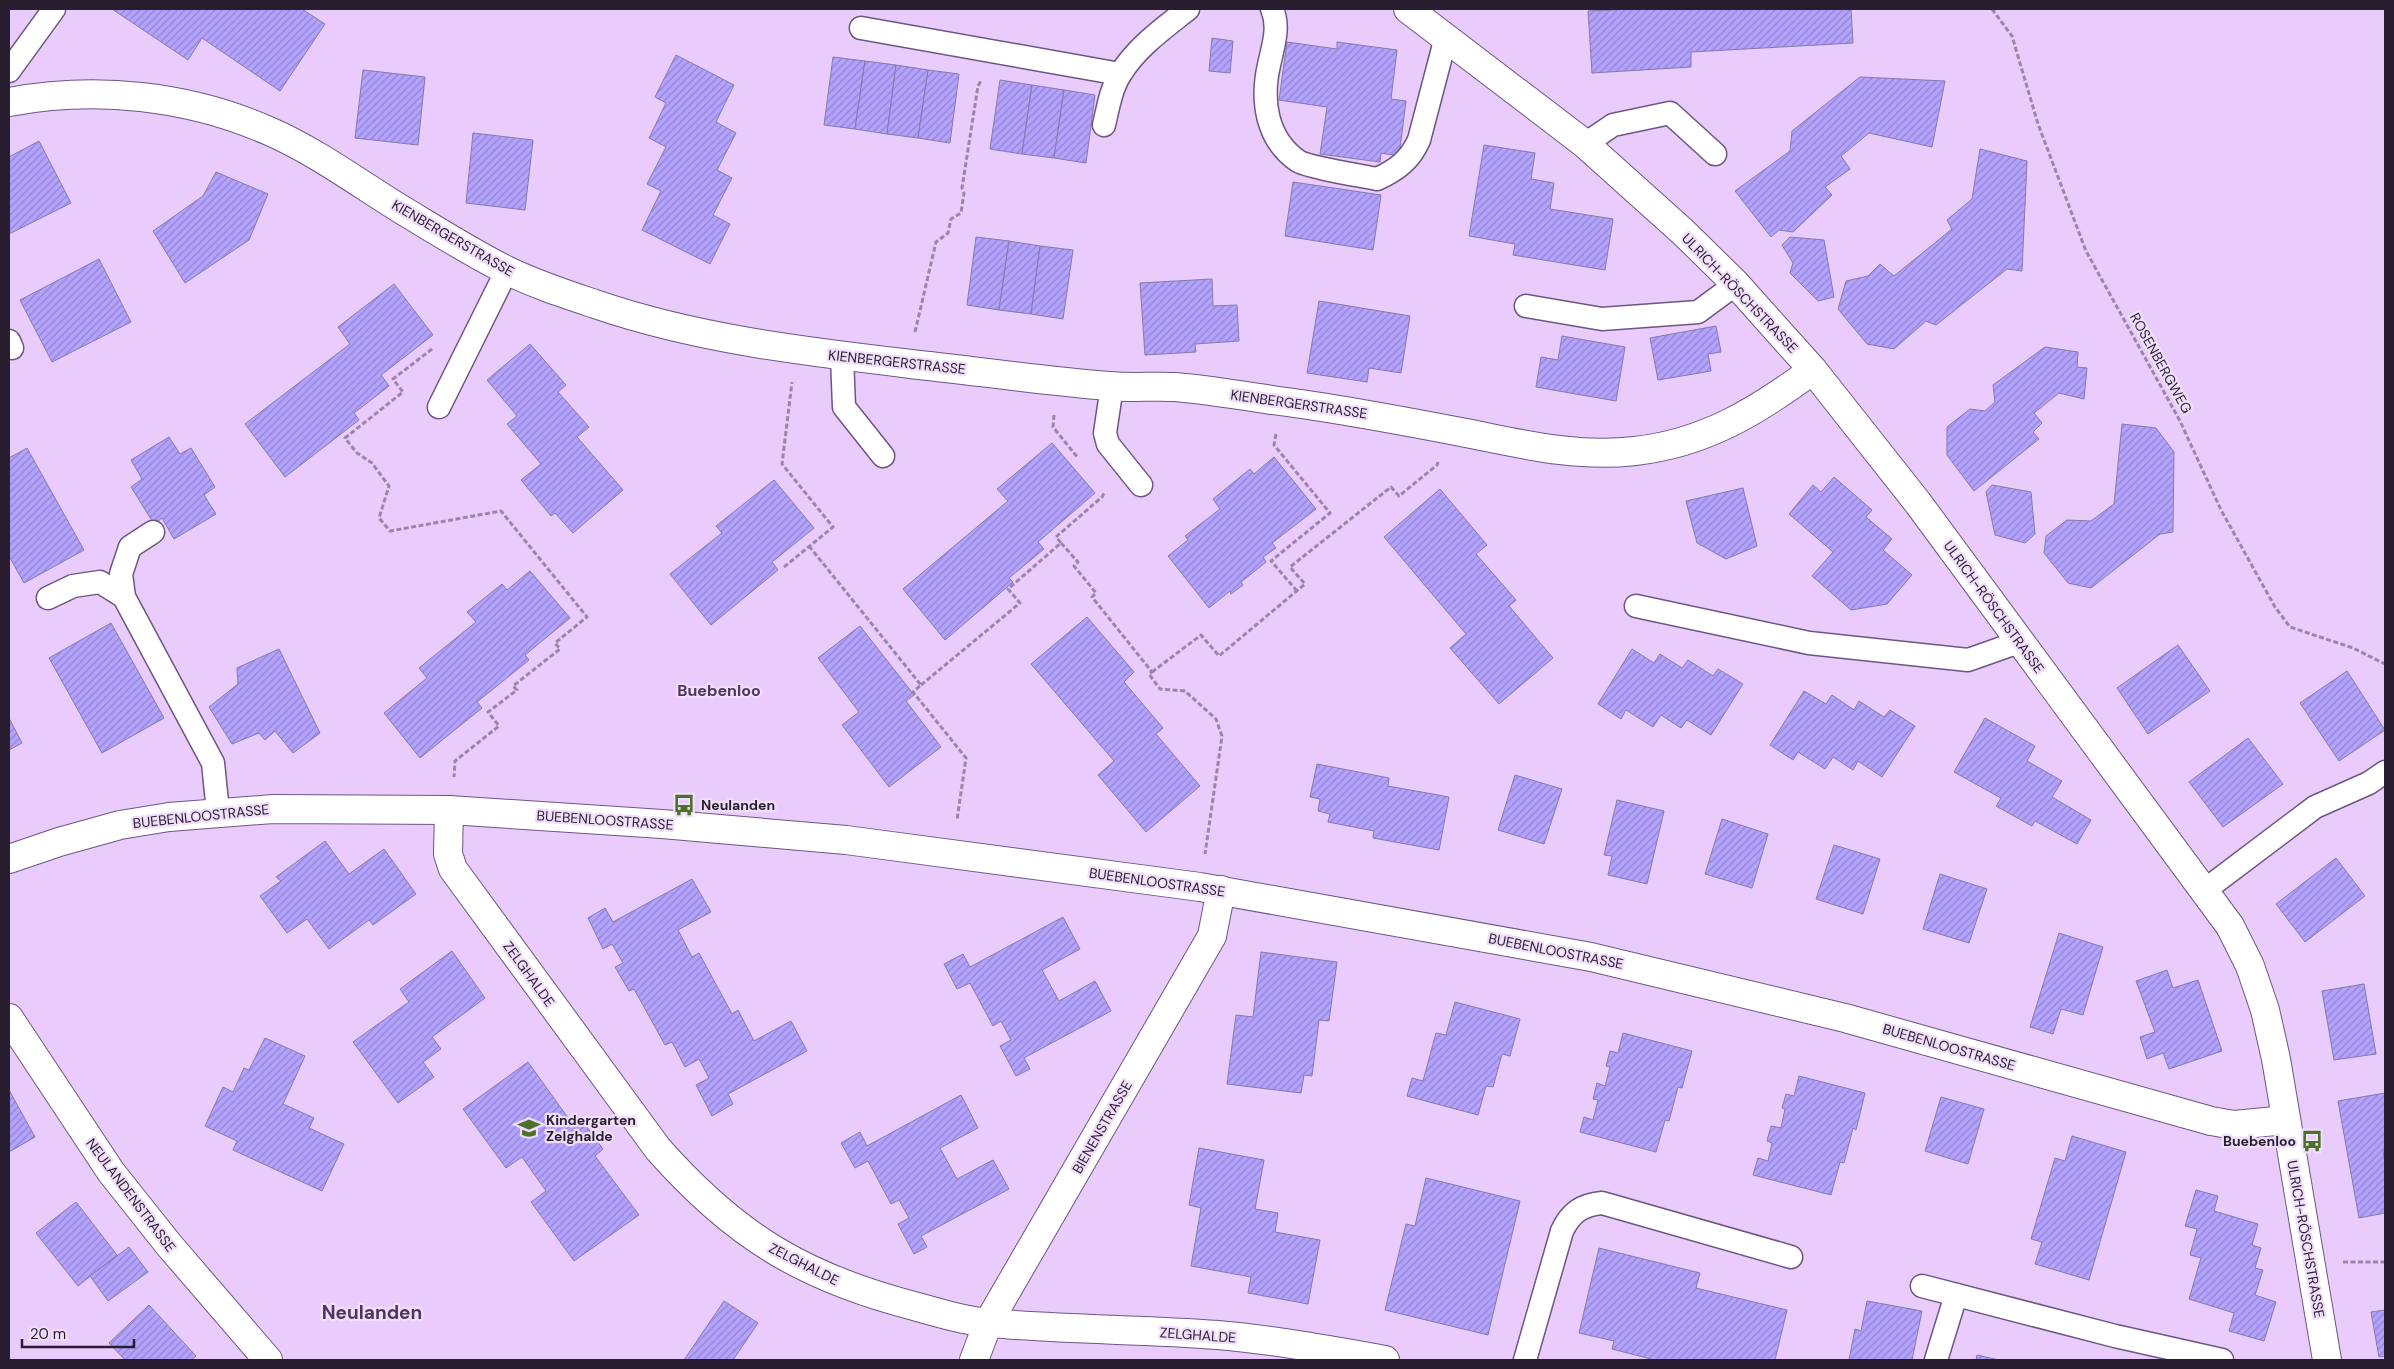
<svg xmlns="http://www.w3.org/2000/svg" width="2394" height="1369" viewBox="0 0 2394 1369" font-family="'DM Sans',sans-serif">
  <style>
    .building { fill: url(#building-hatch); stroke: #837bab }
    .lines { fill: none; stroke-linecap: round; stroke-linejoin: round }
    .lane-casing { stroke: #6f5680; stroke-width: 25 }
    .street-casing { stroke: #6f5680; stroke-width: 30 }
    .path { stroke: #9b85a9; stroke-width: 3; stroke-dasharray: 5 2.5; stroke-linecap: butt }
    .lane { stroke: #fff; stroke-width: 22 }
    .street { stroke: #fff; stroke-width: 28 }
    .labels { text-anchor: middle; stroke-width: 4.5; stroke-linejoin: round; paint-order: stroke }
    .street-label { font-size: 14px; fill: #281e2f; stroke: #f0defb }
    .poi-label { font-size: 14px; font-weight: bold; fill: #281e2f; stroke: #f0defb; text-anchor: start }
    .quarter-label { font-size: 16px; font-weight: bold; fill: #4d355c; stroke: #f0defb }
    .district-label { font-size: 19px; font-weight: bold; fill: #4d355c; stroke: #f0defb }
  </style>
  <defs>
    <pattern id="building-hatch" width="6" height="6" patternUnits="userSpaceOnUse" patternTransform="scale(1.25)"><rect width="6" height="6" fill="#b4a3fe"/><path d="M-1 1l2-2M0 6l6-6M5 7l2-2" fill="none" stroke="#9284ce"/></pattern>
  </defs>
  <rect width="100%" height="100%" fill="#e9ccfc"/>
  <g class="building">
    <polygon points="112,9 302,9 325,24 280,91 202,38 188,60"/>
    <polygon points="1632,9 1851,9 1853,43 1691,52 1691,67 1592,73 1588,11"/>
    <polygon points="1212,38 1233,41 1230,73 1209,71"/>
    <polygon points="1287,42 1337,49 1337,42 1397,50 1391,99 1406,101 1399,156 1381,153 1380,162 1320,154 1327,107 1279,100"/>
    <polygon points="676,55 734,85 716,122 736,133 717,170 732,178 713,215 730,224 710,264 642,230 661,191 647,184 666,147 649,138 666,103 655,97"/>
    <polygon points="833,57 865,61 855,129 824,125"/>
    <polygon points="865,61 896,65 887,134 855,129"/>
    <polygon points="896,65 928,70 918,138 887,134"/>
    <polygon points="363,70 425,77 418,145 355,138"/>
    <polygon points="928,70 959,74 950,143 918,138"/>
    <polygon points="1860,77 1945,81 1932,147 1869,133 1841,156 1850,169 1825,187 1832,195 1793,232 1779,230 1771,237 1735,191 1790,151 1792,131"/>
    <polygon points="1000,80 1032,85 1022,154 990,149"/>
    <polygon points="1032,85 1064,90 1054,158 1022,154"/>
    <polygon points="1064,90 1095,95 1086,163 1054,158"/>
    <polygon points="473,133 533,140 525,210 466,203"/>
    <polygon points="39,141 71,203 9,234 9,157"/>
    <polygon points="1484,145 1535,153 1531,179 1554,183 1550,209 1613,219 1605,270 1513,255 1515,244 1469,236"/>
    <polygon points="1980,149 2027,161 2022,271 2007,269 1936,325 1926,321 1894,349 1867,344 1838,309 1846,281 1868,276 1880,264 1894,276 1952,229 1947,220 1972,199"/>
    <polygon points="216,172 268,194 249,240 185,283 153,231 203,196"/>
    <polygon points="1293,182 1381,195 1373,250 1285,236"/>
    <polygon points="976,237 1009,241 999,310 967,305"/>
    <polygon points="1790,237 1824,240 1834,297 1818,301 1790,273 1793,263 1782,245"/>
    <polygon points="1009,241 1040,246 1031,314 999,310"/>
    <polygon points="1040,246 1073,250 1063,319 1031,314"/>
    <polygon points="99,259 131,322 52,362 20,300"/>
    <polygon points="1212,279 1213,306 1237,305 1239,341 1195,344 1196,352 1145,355 1140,283"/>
    <polygon points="394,284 433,335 381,375 389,386 354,413 359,420 285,477 245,424 350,344 338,327"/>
    <polygon points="1319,301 1410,316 1401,373 1369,368 1367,382 1307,373"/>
    <polygon points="1716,326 1721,352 1708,354 1711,371 1658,380 1650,338"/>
    <polygon points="1562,336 1625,347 1616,401 1536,387 1541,357 1558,360"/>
    <polygon points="530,344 566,385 558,392 589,427 577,437 623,490 573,533 555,513 551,516 521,480 541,464 507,424 517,416 487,380"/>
    <polygon points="2045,347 2078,352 2077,367 2087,368 2084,399 2059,393 2034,413 2042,423 2033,432 2039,439 1974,491 1947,455 1947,427 1970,409 1985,411 1995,402 1993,385"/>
    <polygon points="2122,424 2156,428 2174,452 2173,532 2160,534 2091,588 2068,583 2044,553 2046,536 2067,520 2091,521 2114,504"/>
    <polygon points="169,437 180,454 191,448 215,487 204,495 216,514 174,539 162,518 154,524 131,487 142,479 131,460"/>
    <polygon points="1052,443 1095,493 1038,542 1044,549 1009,578 1013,582 945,640 903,589 1008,501 997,489"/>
    <polygon points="27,448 84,550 24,583 9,556 9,458"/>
    <polygon points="1274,457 1316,509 1272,543 1276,548 1263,557 1266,562 1241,582 1243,585 1231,594 1230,591 1209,608 1168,556 1188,540 1185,536 1220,509 1213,499 1250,469 1254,474"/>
    <polygon points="1834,477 1872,510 1866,517 1892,539 1883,550 1912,575 1887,604 1851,610 1812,576 1833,552 1789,514 1813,485 1821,492"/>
    <polygon points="774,480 814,528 772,562 778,570 711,625 670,574 722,533 716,526"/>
    <polygon points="1992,485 2031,492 2035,534 2025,543 1995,535 1986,492"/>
    <polygon points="1743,488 1757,546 1726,559 1697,543 1686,501"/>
    <polygon points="1440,489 1487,545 1476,554 1516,600 1509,606 1553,658 1499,704 1450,648 1466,634 1384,537"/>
    <polygon points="530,571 570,618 525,655 529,660 477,702 482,708 420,758 384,713 427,678 419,668 476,622 467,612 502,584 507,590"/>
    <polygon points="1087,617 1134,672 1124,682 1163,728 1156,734 1200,786 1146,832 1098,775 1114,761 1031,664"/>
    <polygon points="111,623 164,718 102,753 49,658"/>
    <polygon points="860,626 914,695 906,701 941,747 889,787 842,725 859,712 818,658"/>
    <polygon points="2178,645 2210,691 2148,734 2117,688"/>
    <polygon points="279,649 320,733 293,753 275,731 265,740 259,733 232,744 209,707 238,684 237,668"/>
    <polygon points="1632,649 1654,663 1660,654 1682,668 1688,660 1713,676 1718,669 1743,684 1711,735 1687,720 1681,728 1661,715 1653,727 1626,710 1621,719 1598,704"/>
    <polygon points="2347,671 2385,730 2339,761 2300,703"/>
    <polygon points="1804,691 1826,704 1832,695 1854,710 1859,701 1884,717 1890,710 1915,726 1882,777 1858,761 1853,770 1833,757 1825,769 1798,752 1793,760 1770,745"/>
    <polygon points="9,718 22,743 9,750"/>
    <polygon points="1985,718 2035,746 2027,761 2062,781 2052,797 2091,820 2077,844 2035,821 2032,826 1996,806 2001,798 1954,772"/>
    <polygon points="2248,738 2283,784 2223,827 2189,782"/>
    <polygon points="1317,764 1389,778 1388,786 1449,797 1439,850 1373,838 1374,831 1328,822 1330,814 1318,811 1320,799 1310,797"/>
    <polygon points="1515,775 1562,789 1544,844 1498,830"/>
    <polygon points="1617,800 1664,811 1647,884 1608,875 1612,856 1604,855"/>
    <polygon points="1722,819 1768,834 1752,888 1705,874"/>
    <polygon points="325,841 349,874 384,849 416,894 373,925 369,920 329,949 307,919 287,933 260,896 281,881 276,877"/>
    <polygon points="1834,845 1880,859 1863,914 1816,899"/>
    <polygon points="2336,858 2365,896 2305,942 2276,904"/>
    <polygon points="1940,874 1987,889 1969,943 1923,929"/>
    <polygon points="692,879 711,912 678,930 692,957 699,953 732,1014 738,1010 754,1041 791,1021 807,1051 728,1094 733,1104 712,1116 696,1085 709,1078 699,1059 685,1067 672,1042 665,1045 634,989 629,991 615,967 623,963 612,944 603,949 588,918 605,908 613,922"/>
    <polygon points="1063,917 1080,949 1042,970 1059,1001 1095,981 1111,1011 1024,1058 1030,1069 1016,1076 1000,1046 1011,1040 1001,1021 993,1026 970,983 957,989 944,964 963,954 970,967"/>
    <polygon points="2059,933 2103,947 2083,1015 2061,1009 2053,1034 2030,1027"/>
    <polygon points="452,951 485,998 432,1037 441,1049 423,1062 434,1077 398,1103 353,1042 409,1002 400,989"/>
    <polygon points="1261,952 1337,962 1329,1021 1319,1020 1312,1076 1304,1075 1301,1093 1227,1084 1236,1015 1253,1017"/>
    <polygon points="2167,970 2173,988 2198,980 2222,1051 2169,1069 2163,1053 2147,1059 2140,1037 2155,1032 2136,981"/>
    <polygon points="2364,984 2376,1054 2334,1060 2322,991"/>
    <polygon points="1455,1002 1520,1019 1510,1056 1502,1054 1493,1087 1486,1086 1478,1115 1407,1096 1412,1078 1423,1081 1436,1033 1446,1035"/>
    <polygon points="1623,1033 1692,1051 1682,1088 1678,1087 1669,1121 1665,1120 1656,1152 1580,1132 1584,1117 1593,1120 1598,1100 1593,1099 1597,1083 1605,1086 1610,1067 1606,1066 1610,1051 1618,1053"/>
    <polygon points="265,1038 305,1056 283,1104 314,1118 309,1128 344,1144 322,1191 233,1150 237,1141 205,1126 223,1087 233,1092 244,1068 249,1070"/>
    <polygon points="528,1062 571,1122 579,1116 603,1149 595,1156 639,1215 574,1261 531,1202 546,1191 522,1157 506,1168 463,1109"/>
    <polygon points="1799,1076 1865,1093 1856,1130 1853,1128 1844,1163 1840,1162 1831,1195 1753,1175 1758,1158 1768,1161 1772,1143 1767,1141 1771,1126 1781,1128 1785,1109 1782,1108 1786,1094 1794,1096"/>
    <polygon points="9,1090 35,1137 9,1152"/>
    <polygon points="2385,1093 2385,1149 2383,1150 2385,1164 2385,1213 2359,1218 2338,1101"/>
    <polygon points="961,1095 978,1128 940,1148 957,1179 993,1160 1009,1189 921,1236 927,1247 914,1254 898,1224 909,1218 899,1200 891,1204 868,1161 855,1168 841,1143 860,1132 867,1146"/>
    <polygon points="1941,1097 1984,1109 1968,1164 1925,1151"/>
    <polygon points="2072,1136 2126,1152 2089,1280 2035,1264 2042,1242 2031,1239 2055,1158 2065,1161"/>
    <polygon points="1199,1148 1264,1160 1255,1209 1278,1213 1275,1232 1320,1240 1308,1304 1248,1293 1251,1277 1191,1266 1201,1208 1189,1205"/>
    <polygon points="1426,1178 1520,1201 1488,1335 1385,1310 1406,1224 1415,1226"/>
    <polygon points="2196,1190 2218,1196 2214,1211 2258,1224 2252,1245 2261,1248 2255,1268 2263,1270 2255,1295 2276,1302 2264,1341 2229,1331 2234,1313 2189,1299 2201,1258 2190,1255 2197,1229 2185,1226"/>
    <polygon points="76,1202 117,1255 78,1286 36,1233"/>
    <polygon points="129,1247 148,1272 108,1301 90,1276"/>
    <polygon points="1599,1248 1700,1273 1696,1288 1787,1310 1775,1360 1650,1360 1651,1359 1612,1349 1614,1341 1579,1333"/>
    <polygon points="724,1301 758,1323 733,1360 684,1360"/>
    <polygon points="1867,1301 1922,1311 1912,1360 1849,1360 1855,1329 1861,1331"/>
    <polygon points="149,1305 196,1356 191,1360 125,1360 109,1343"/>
    <polygon points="2385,1310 2385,1356 2379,1357 2371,1312"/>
    <polygon points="1977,1355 1999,1360 1976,1360"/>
  </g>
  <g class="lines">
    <g class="lane-casing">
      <g id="lane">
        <path d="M1272,9C1280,27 1273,46 1269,65C1261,100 1266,139 1298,161C1307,167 1363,176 1377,179C1397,170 1410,160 1419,140L1446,37"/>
        <polyline points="861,28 1120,74"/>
        <polyline points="9,71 54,9"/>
        <path d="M1104,125C1108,108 1111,88 1121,73C1137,47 1164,28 1188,9"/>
        <polyline points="1585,144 1613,125 1670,113 1715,154"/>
        <polyline points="1526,306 1602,319 1698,312 1736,284"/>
        <polyline points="9,341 12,348"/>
        <polyline points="842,357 844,407 883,456"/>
        <polyline points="1112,386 1105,433 1108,444 1141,485"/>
        <polyline points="439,407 507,270"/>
        <polyline points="153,532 130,547 121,574 124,597 213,763 218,812"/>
        <polyline points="48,598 73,586 100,582 124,597"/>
        <polyline points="1636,606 1809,643 1968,660 2019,642"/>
        <polyline points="2205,890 2315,807 2369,783 2385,772"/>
        <polyline points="1922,1286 2115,1336 2222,1360"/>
        <path d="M1525,1360L1562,1231C1571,1212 1582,1205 1602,1203L1791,1257"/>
        <polyline points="1936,1360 1956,1295"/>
      </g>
    </g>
    <g class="street-casing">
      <g id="street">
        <polyline points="1408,9 1585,144 1683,232 1736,284 1813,370 1918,503 2230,926 2250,966 2265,1010 2276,1059 2327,1360"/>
        <path d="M9,102C96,86 187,95 269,131C315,151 357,182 399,208C434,229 470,252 506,270C534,284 565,294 595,304C700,340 810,352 920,365C983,372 1046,381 1109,386C1131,388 1153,386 1175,387C1210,390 1245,396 1279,401C1342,409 1404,421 1466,433C1522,444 1577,458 1635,451C1706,443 1757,411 1813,370"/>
        <path d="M449,810L448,854L453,869L658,1149C734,1235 802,1277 914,1306C939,1313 965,1321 991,1323C1066,1330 1143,1329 1218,1335C1274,1340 1330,1350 1385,1360"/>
        <polyline points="9,859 59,842 120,825 169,817 273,809 449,810 662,824 846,840 1200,887 1591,957 1845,1018 2211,1121 2234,1125 2286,1120"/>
        <polyline points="9,1018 111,1172 169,1245 268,1360"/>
        <polyline points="974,1360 988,1323 1212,936 1221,890"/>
      </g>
    </g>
    <g class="path">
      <polyline points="1992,9 2012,36 2038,124 2086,251 2180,421 2221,510 2275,607 2290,627 2353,648 2385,664"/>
      <polyline points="915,332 936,242 948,233 951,219 961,213 964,193 962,188 978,86 981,81"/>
      <polyline points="432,349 393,379 403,392 345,438 357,453 372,463 389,486 379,518 390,531 501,511 587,617 555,643 560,649 513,686 517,690 488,712 499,726 455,761 454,777"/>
      <polyline points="1054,415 1053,427 1078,458"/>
      <polyline points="1276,434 1274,445 1330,513 1271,561 1297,591"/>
      <polyline points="1061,543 1078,562 1074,566 1096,593 1092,597 1152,672 1149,674 1160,689 1185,691 1216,719 1222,736 1205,854"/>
      <polyline points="809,546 921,685 913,692 966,758 957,820"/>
      <polyline points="784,567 833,527 782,464 792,382"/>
      <polyline points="1152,672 1201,635 1219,656 1305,584 1290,567 1391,487 1399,496 1437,465 1438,462"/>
      <polyline points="921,685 1020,603 1008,589 1061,543 1056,537 1102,497 1105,492"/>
      <polyline points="2343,1262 2385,1262"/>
    </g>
    <use href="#lane" class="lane"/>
    <use href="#street" class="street"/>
  </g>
  <defs>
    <g id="bus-bare" transform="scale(1.725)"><path d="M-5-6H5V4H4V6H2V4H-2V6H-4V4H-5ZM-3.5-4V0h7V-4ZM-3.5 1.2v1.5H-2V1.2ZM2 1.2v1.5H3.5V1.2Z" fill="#4d712a" stroke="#f0defb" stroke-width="2.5" paint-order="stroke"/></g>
    <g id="school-bare" transform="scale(1.725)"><path d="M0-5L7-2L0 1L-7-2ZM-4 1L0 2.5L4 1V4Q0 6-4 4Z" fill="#4d712a" stroke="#f0defb" stroke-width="2.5" paint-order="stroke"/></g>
  </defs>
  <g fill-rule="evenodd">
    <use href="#bus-bare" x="684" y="805"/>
    <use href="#school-bare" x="529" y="1128"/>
    <use href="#bus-bare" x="2312" y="1141"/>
  </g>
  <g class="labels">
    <g class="street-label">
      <text transform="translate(453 238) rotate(30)" y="5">KIENBERGERSTRASSE</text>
      <text transform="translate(1740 293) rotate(46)" y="5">ULRICH-RÖSCHSTRASSE</text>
      <text transform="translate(897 362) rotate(6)" y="5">KIENBERGERSTRASSE</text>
      <text transform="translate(2161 363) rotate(61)" y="5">ROSENBERGWEG</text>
      <text transform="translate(1299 404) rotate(8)" y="5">KIENBERGERSTRASSE</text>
      <text transform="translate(1994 607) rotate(54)" y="5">ULRICH-RÖSCHSTRASSE</text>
      <text transform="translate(201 816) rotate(-6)" y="5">BUEBENLOOSTRASSE</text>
      <text transform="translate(605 820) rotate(4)" y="5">BUEBENLOOSTRASSE</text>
      <text transform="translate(1157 882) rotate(8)" y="5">BUEBENLOOSTRASSE</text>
      <text transform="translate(1556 951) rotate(11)" y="5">BUEBENLOOSTRASSE</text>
      <text transform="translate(529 974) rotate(54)" y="5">ZELGHALDE</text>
      <text transform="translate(1949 1047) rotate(16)" y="5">BUEBENLOOSTRASSE</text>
      <text transform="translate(1102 1127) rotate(-60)" y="5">BIENENSTRASSE</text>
      <text transform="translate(131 1195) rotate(53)" y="5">NEULANDENSTRASSE</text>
      <text transform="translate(2306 1239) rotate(80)" y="5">ULRICH-RÖSCHSTRASSE</text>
      <text transform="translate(804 1264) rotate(27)" y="5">ZELGHALDE</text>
      <text transform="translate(1198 1335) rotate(4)" y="5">ZELGHALDE</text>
    </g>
    <g class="poi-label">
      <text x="701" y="810">Neulanden</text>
      <text x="546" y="1125">Kindergarten<tspan x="546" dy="16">Zelghalde</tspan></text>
      <text x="2296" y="1146" text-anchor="end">Buebenloo</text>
    </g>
    <g class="quarter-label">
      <text x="719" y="696">Buebenloo</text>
    </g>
    <g class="district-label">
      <text x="372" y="1319">Neulanden</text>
    </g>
  </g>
  <rect width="2394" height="1369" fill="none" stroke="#281e2f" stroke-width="20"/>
  <path d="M22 1339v8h112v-8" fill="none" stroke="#281e2f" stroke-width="2.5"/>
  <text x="30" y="1339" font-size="15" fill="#281e2f" stroke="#f0defb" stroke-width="4" paint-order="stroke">20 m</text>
</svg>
